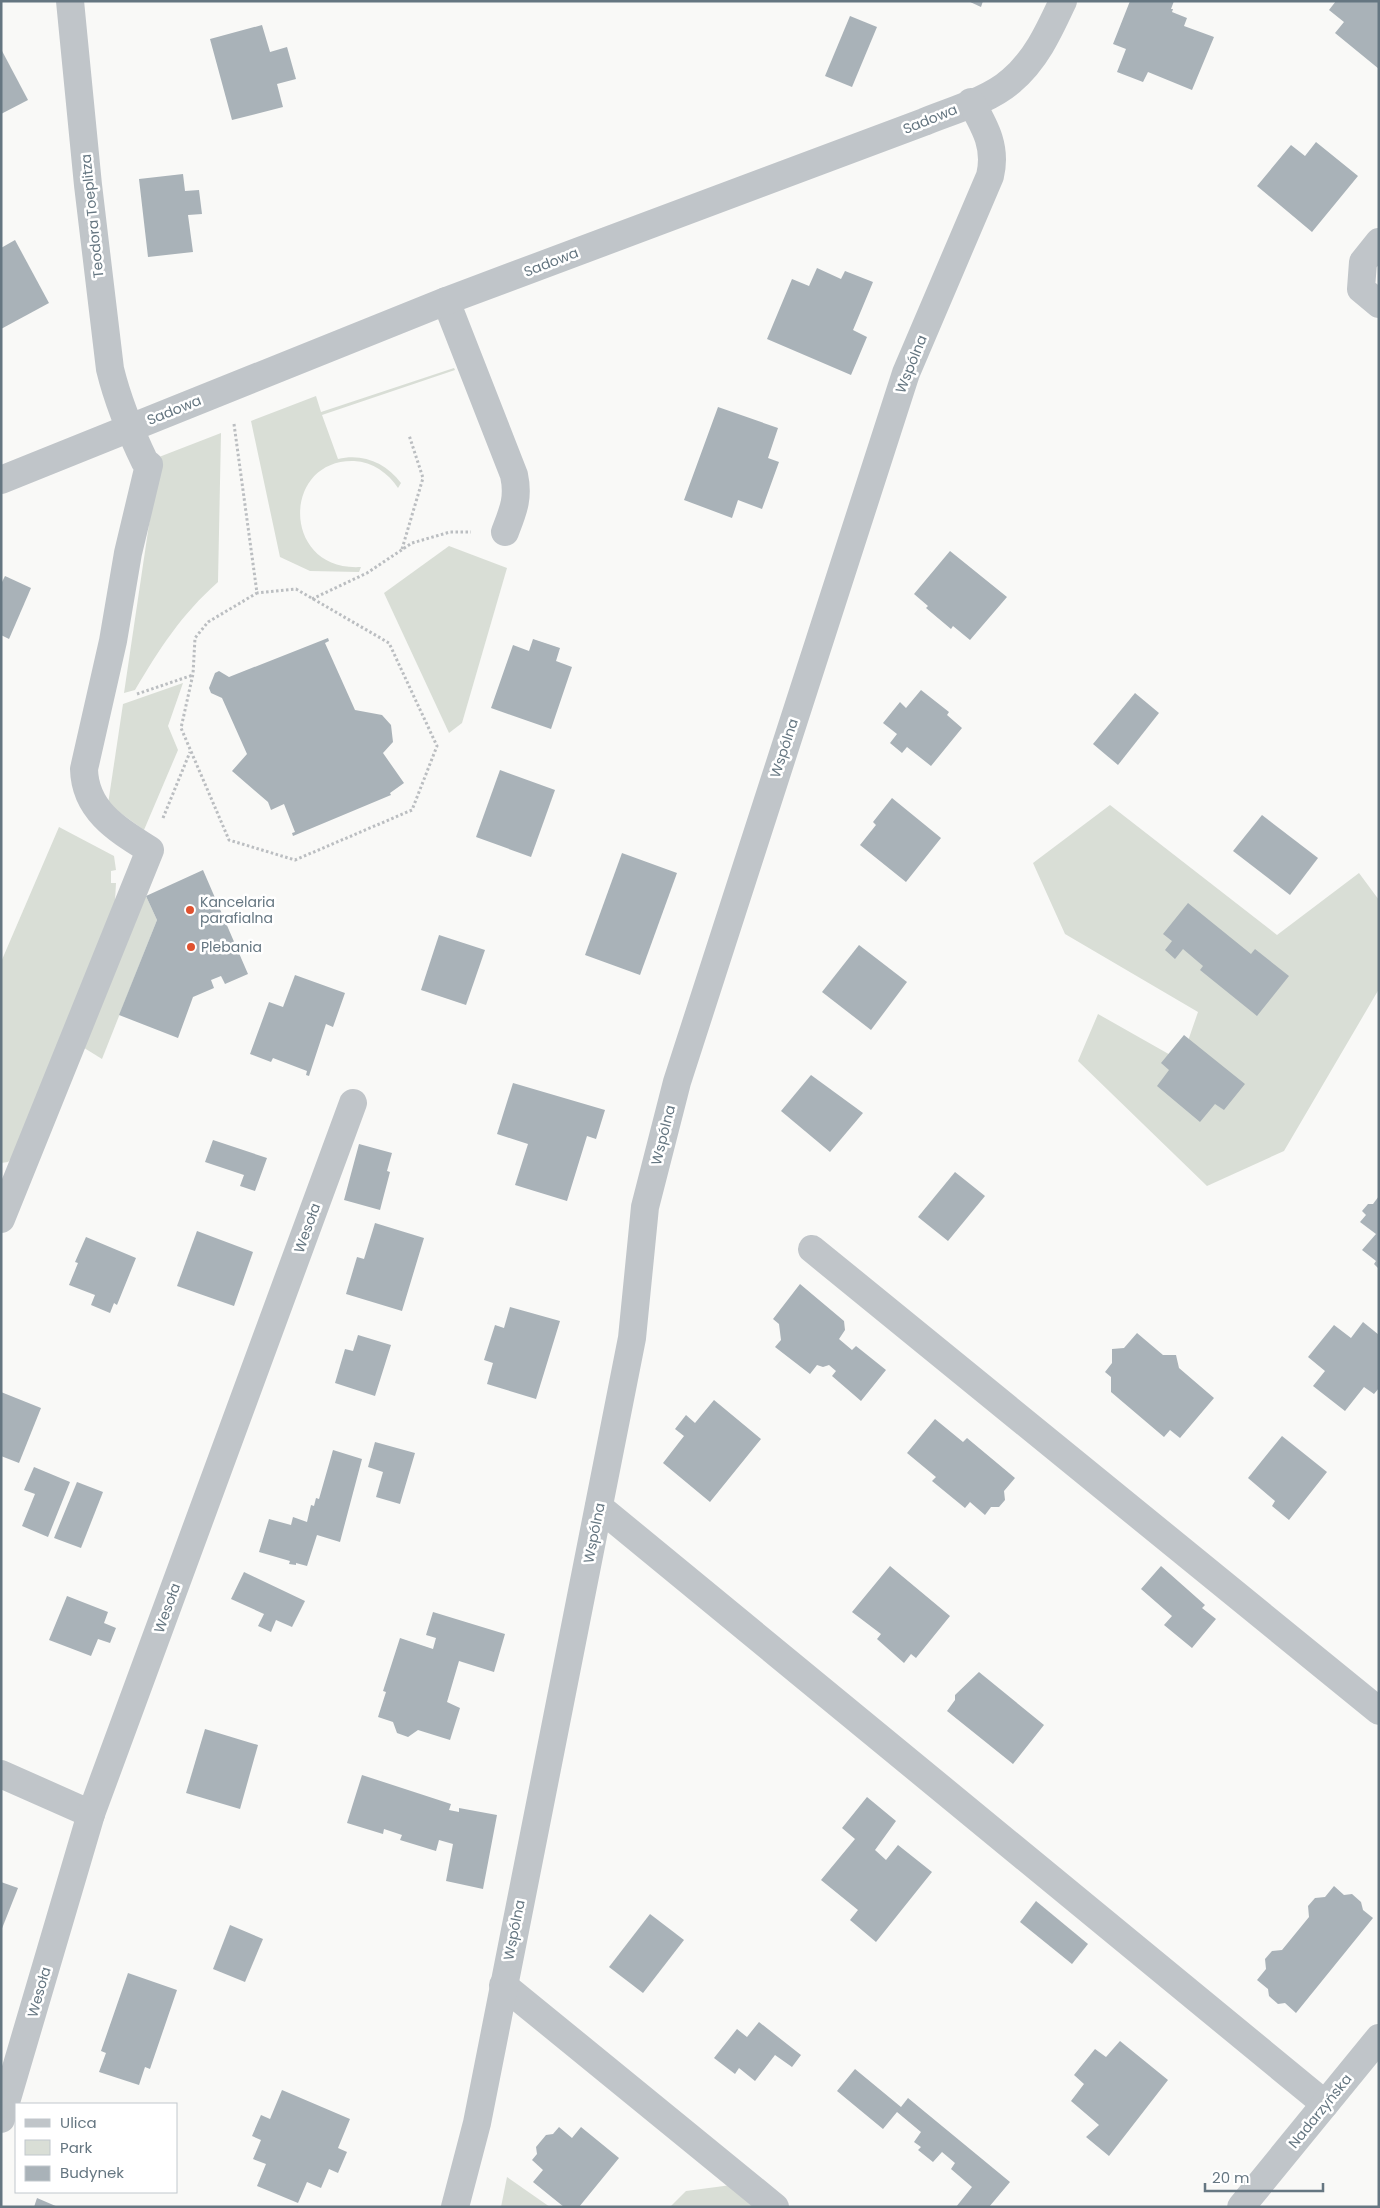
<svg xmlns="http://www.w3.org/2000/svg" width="1380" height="2208" viewBox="0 0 1380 2208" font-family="Poppins,sans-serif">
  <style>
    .green { fill: #d9ded6 }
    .building { fill: #a9b2b8 }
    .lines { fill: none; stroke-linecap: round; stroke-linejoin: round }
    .path { stroke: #bbbec1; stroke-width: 3; stroke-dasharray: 2.5 2.5; stroke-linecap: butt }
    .minor { stroke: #c0c5c9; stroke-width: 28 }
    .poi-dot { fill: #e05230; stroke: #fff; stroke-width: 2 }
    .labels { text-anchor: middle; stroke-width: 5; stroke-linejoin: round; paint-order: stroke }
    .street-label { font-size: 14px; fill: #657681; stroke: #fff }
    .poi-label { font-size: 14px; fill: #657681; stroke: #fff; text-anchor: start }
  </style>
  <rect width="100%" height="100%" fill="#f9f9f7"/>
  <g class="green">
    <path d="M454,368L455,370L322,415L338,459C363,453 386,463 401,483L398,488C388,473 373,462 354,461C281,459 281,572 361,567L359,572L310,571L280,557L251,421L316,396L321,412Z"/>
    <path d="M221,433L218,582C181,615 160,648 135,690L124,693L159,457Z"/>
    <polygon points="449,546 507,568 462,723 449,733 384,593"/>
    <polygon points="183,683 168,726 178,750 144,830 108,804 123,704"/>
    <polygon points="1110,805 1277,935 1359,873 1379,900 1379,989 1284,1151 1207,1186 1078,1061 1098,1014 1181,1061 1198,1012 1065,934 1033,863"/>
    <polygon points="59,827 114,856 116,870 111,871 111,883 116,883 115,901 16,1154 8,1162 1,1163 1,962"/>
    <polygon points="146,896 157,920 102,1059 81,1046"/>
    <polygon points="507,2177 550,2207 501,2207"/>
    <polygon points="739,2184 763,2207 670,2207 686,2191"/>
  </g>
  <g class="building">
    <polygon points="968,1 983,1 981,7"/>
    <polygon points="1130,1 1174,1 1171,9 1173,9 1172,12 1187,18 1184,26 1214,37 1192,90 1148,72 1143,82 1117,72 1126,49 1113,44"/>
    <polygon points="1336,1 1379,1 1379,69 1335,33 1344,22 1329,10"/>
    <polygon points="850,16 877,27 852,87 825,76"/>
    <polygon points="262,25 270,52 287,47 296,79 277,84 283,107 232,120 210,39"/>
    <polygon points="1,49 28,100 1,114"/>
    <polygon points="1316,142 1358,176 1312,232 1257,186 1291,145 1305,156"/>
    <polygon points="183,174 185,191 199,190 202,214 188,215 193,252 148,257 139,179"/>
    <polygon points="15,240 49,303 1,329 1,248"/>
    <polygon points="817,268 841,279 845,271 873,282 853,330 867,337 851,375 767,339 792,279 809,286"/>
    <polygon points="718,407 778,428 768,458 779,462 762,509 738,500 732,518 684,500"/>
    <polygon points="950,551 1007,597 970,640 953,626 951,629 926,608 928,606 914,594"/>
    <polygon points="5,576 31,588 9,639 1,635 1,584"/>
    <polygon points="328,638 329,641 325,643 355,710 382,715 391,725 393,742 383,753 404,783 390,793 391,795 293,836 292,833 295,832 284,804 271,810 268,802 232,771 247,754 222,698 211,693 209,688 215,673 219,671 229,677"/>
    <polygon points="533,639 560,648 556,661 572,667 551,729 491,708 513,645 529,651"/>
    <polygon points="921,690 949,712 947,715 962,728 931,766 907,747 902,753 890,743 897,734 883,723 900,702 906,708"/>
    <polygon points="1135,693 1159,713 1118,765 1093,744"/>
    <polygon points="500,770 555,790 531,857 476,837"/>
    <polygon points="892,798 941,838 906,882 860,845 876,825 873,822"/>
    <polygon points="1262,815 1318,858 1290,895 1233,851"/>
    <polygon points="622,853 677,873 640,975 585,955"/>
    <polygon points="203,870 248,974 225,984 221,976 211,980 214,988 193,997 178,1038 119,1015 157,920 146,896"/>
    <polygon points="1188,903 1251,954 1255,949 1289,976 1257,1016 1200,970 1203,966 1183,949 1175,959 1165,950 1172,941 1163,934"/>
    <polygon points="439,935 485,950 466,1005 421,990"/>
    <polygon points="859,945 907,982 871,1030 822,992"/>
    <polygon points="295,975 345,993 333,1027 326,1024 309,1076 306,1075 307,1071 273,1058 271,1062 250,1054 269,1002 283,1007"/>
    <polygon points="1184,1035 1245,1084 1224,1110 1215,1104 1200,1122 1157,1086 1169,1070 1161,1063"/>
    <polygon points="811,1075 863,1113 830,1152 781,1111"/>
    <polygon points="513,1083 605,1110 596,1139 587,1136 567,1201 515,1185 528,1144 497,1134"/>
    <polygon points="213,1140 267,1158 255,1191 240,1186 244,1175 205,1162"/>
    <polygon points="359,1144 392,1153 387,1171 390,1172 380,1210 344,1200"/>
    <polygon points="955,1172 985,1196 948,1241 918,1217"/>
    <polygon points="1379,1196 1379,1269 1374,1264 1376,1261 1362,1250 1376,1234 1360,1222 1366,1215 1362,1211 1368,1204 1373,1204"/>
    <polygon points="375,1223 424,1238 402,1311 346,1294 357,1257 364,1259"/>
    <polygon points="197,1231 253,1252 234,1306 177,1286"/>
    <polygon points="86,1237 136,1258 117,1305 114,1303 110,1313 91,1305 95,1295 69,1285 78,1263 75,1262"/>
    <polygon points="800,1284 844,1321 845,1330 839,1339 852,1350 856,1346 886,1370 861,1401 832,1376 836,1371 829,1365 823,1367 817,1365 810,1374 775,1347 781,1340 779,1324 773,1319"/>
    <polygon points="510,1307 560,1321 536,1399 487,1384 493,1363 484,1360 495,1325 504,1328"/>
    <polygon points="1363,1322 1379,1335 1379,1388 1374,1394 1364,1387 1345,1411 1313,1386 1325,1371 1308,1357 1334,1325 1351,1338"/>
    <polygon points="1137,1333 1163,1355 1176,1355 1179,1368 1214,1398 1180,1438 1170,1430 1164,1437 1111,1392 1111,1377 1105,1372 1112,1363 1112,1349 1124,1348"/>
    <polygon points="358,1335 391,1345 375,1396 335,1383 345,1349 353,1351"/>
    <polygon points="1,1392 41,1408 19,1463 1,1456"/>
    <polygon points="714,1400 761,1439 710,1502 663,1463 684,1436 675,1429 686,1415 695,1423"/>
    <polygon points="935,1419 963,1442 967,1438 1015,1478 1004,1491 1005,1500 999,1507 991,1507 985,1515 970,1502 965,1508 932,1481 936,1477 907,1453"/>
    <polygon points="1282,1436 1327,1472 1289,1520 1272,1506 1275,1501 1248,1478"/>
    <polygon points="375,1442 415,1453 400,1504 376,1497 383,1472 368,1467"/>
    <polygon points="333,1450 362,1459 340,1542 317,1535 307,1566 296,1563 296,1565 289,1564 290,1561 259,1552 269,1519 291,1525 293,1517 307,1522 311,1505 314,1506 316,1498 319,1499"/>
    <polygon points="34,1467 70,1482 48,1537 22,1526 35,1494 24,1490"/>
    <polygon points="77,1482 103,1492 81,1548 54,1538"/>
    <polygon points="890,1566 950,1616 916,1658 911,1654 904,1663 877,1639 881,1634 852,1612"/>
    <polygon points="1161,1566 1205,1605 1202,1608 1216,1619 1192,1648 1164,1625 1172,1616 1141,1589"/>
    <polygon points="244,1572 305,1601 292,1627 276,1620 271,1632 258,1626 264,1614 231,1599"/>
    <polygon points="67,1596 108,1612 104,1623 116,1628 110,1643 98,1639 91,1656 49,1640"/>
    <polygon points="433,1612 505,1634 494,1672 459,1661 447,1702 460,1708 450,1740 418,1730 408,1737 397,1733 393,1722 378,1717 386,1692 383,1691 400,1638 433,1649 436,1638 426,1635"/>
    <polygon points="979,1672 1044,1725 1013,1764 947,1711 955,1700 955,1695"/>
    <polygon points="205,1729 258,1745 240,1809 186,1793"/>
    <polygon points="362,1775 451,1804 449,1810 459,1812 459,1808 497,1815 483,1889 446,1881 453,1844 439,1840 436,1851 400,1840 402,1835 384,1829 383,1834 347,1823"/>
    <polygon points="867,1797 896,1821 875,1850 886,1860 898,1845 932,1872 876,1942 850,1920 858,1910 821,1880 855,1839 842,1828"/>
    <polygon points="1,1882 18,1888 1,1931"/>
    <polygon points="1334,1886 1344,1895 1352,1894 1361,1902 1363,1910 1373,1918 1296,2013 1285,2003 1278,2004 1269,1996 1268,1989 1257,1980 1266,1969 1265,1959 1272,1951 1282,1950 1309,1917 1308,1906 1315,1898 1325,1897"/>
    <polygon points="1036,1901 1088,1944 1072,1964 1020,1922"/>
    <polygon points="650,1914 684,1940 643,1993 609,1967"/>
    <polygon points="230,1925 263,1939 245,1982 213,1969"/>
    <polygon points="128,1973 177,1990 150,2069 145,2067 139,2085 99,2072 106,2053 101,2051"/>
    <polygon points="759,2022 801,2055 792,2067 775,2055 755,2081 739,2068 735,2074 714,2058 737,2029 747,2037"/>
    <polygon points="1120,2041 1168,2080 1109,2156 1086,2137 1099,2125 1071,2101 1084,2084 1074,2075 1095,2049 1106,2057"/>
    <polygon points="855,2069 901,2107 908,2098 1010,2182 989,2207 956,2207 972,2187 951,2169 955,2163 942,2152 933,2162 918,2150 921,2147 914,2142 921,2132 897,2112 883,2129 837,2091"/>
    <polygon points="282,2090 350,2119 338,2148 347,2152 338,2173 329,2169 321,2188 307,2182 298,2203 257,2186 266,2164 253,2159 261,2140 252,2136 261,2115 270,2119"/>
    <polygon points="559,2127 572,2138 581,2127 619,2158 579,2207 564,2207 533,2182 543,2170 532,2160 537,2154 536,2147 546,2135 553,2134"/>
    <polygon points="37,2198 58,2207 34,2207"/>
  </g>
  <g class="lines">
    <g class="path">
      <polyline points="234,424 257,593 208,622 195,638 193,674 181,728 229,840 295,860 412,810 437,746 389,643 296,589 257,593"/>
      <polyline points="402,549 423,478 409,435"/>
      <polyline points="312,599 367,573 412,543 450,532 471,532"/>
      <polyline points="137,694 193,675"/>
      <polyline points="163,818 190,752"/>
    </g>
    <g class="minor">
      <polyline points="1379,242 1363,262 1361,289 1379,304"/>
      <path d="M446,301L514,475C519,498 513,511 505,532"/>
      <path d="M1,480L446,301L924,122C951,111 990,100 1011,81C1036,60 1049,31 1063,1"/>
      <path d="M1,1219L150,850C118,830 85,811 84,769L113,641L128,553L149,465L145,462C130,431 118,402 110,369L88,185L70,1"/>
      <polyline points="812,1249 1379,1711"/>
      <polyline points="599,1507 1325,2104"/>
      <polyline points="1,1774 91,1814"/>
      <polyline points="503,1985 775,2207"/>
      <polyline points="1,2119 91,1814 353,1103"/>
      <path d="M455,2207L477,2123L632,1338L645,1207L677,1082L906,373L990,176C997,147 985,127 971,102"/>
      <polyline points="1241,2207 1379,2038"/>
    </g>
  </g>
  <g class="poi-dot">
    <circle cx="190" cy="910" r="5"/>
    <circle cx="191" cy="947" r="5"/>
  </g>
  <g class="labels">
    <g class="street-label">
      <text transform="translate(930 119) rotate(-22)" y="5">Sadowa</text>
      <text transform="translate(92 216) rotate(-96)" y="5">Teodora Toeplitza</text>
      <text transform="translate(551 262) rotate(-21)" y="5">Sadowa</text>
      <text transform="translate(911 364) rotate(-68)" y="5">Wspólna</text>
      <text transform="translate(174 410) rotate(-22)" y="5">Sadowa</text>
      <text transform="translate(784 748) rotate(-72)" y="5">Wspólna</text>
      <text transform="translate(663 1135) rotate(-76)" y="5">Wspólna</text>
      <text transform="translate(307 1228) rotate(-70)" y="5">Wesoła</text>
      <text transform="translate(594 1533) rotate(-79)" y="5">Wspólna</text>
      <text transform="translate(167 1608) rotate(-70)" y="5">Wesoła</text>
      <text transform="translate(514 1930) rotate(-79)" y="5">Wspólna</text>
      <text transform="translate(39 1992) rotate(-74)" y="5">Wesoła</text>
      <text transform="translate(1320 2111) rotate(-51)" y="5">Nadarzyńska</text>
    </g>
    <g class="poi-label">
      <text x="200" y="907">Kancelaria<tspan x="200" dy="16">parafialna</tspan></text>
      <text x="201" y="952">Plebania</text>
    </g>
  </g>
  <rect width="1380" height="2208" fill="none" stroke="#657681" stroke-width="5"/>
  <rect x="15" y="2103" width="162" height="90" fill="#ffffff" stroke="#c1c8cd"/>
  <rect x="25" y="2119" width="25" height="8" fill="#c0c5c9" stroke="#c1c8cd"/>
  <text x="60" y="2128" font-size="15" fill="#657681">Ulica</text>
  <rect x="25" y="2140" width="25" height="15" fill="#d9ded6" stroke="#c1c8cd"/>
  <text x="60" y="2153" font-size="15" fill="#657681">Park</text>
  <rect x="25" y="2166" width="25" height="15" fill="#a9b2b8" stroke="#c1c8cd"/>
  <text x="60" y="2178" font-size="15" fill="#657681">Budynek</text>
  <path d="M1205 2183v8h118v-8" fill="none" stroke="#657681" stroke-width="2.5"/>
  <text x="1212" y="2183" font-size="15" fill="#657681" stroke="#ffffff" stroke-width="4" paint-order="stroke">20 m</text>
</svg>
